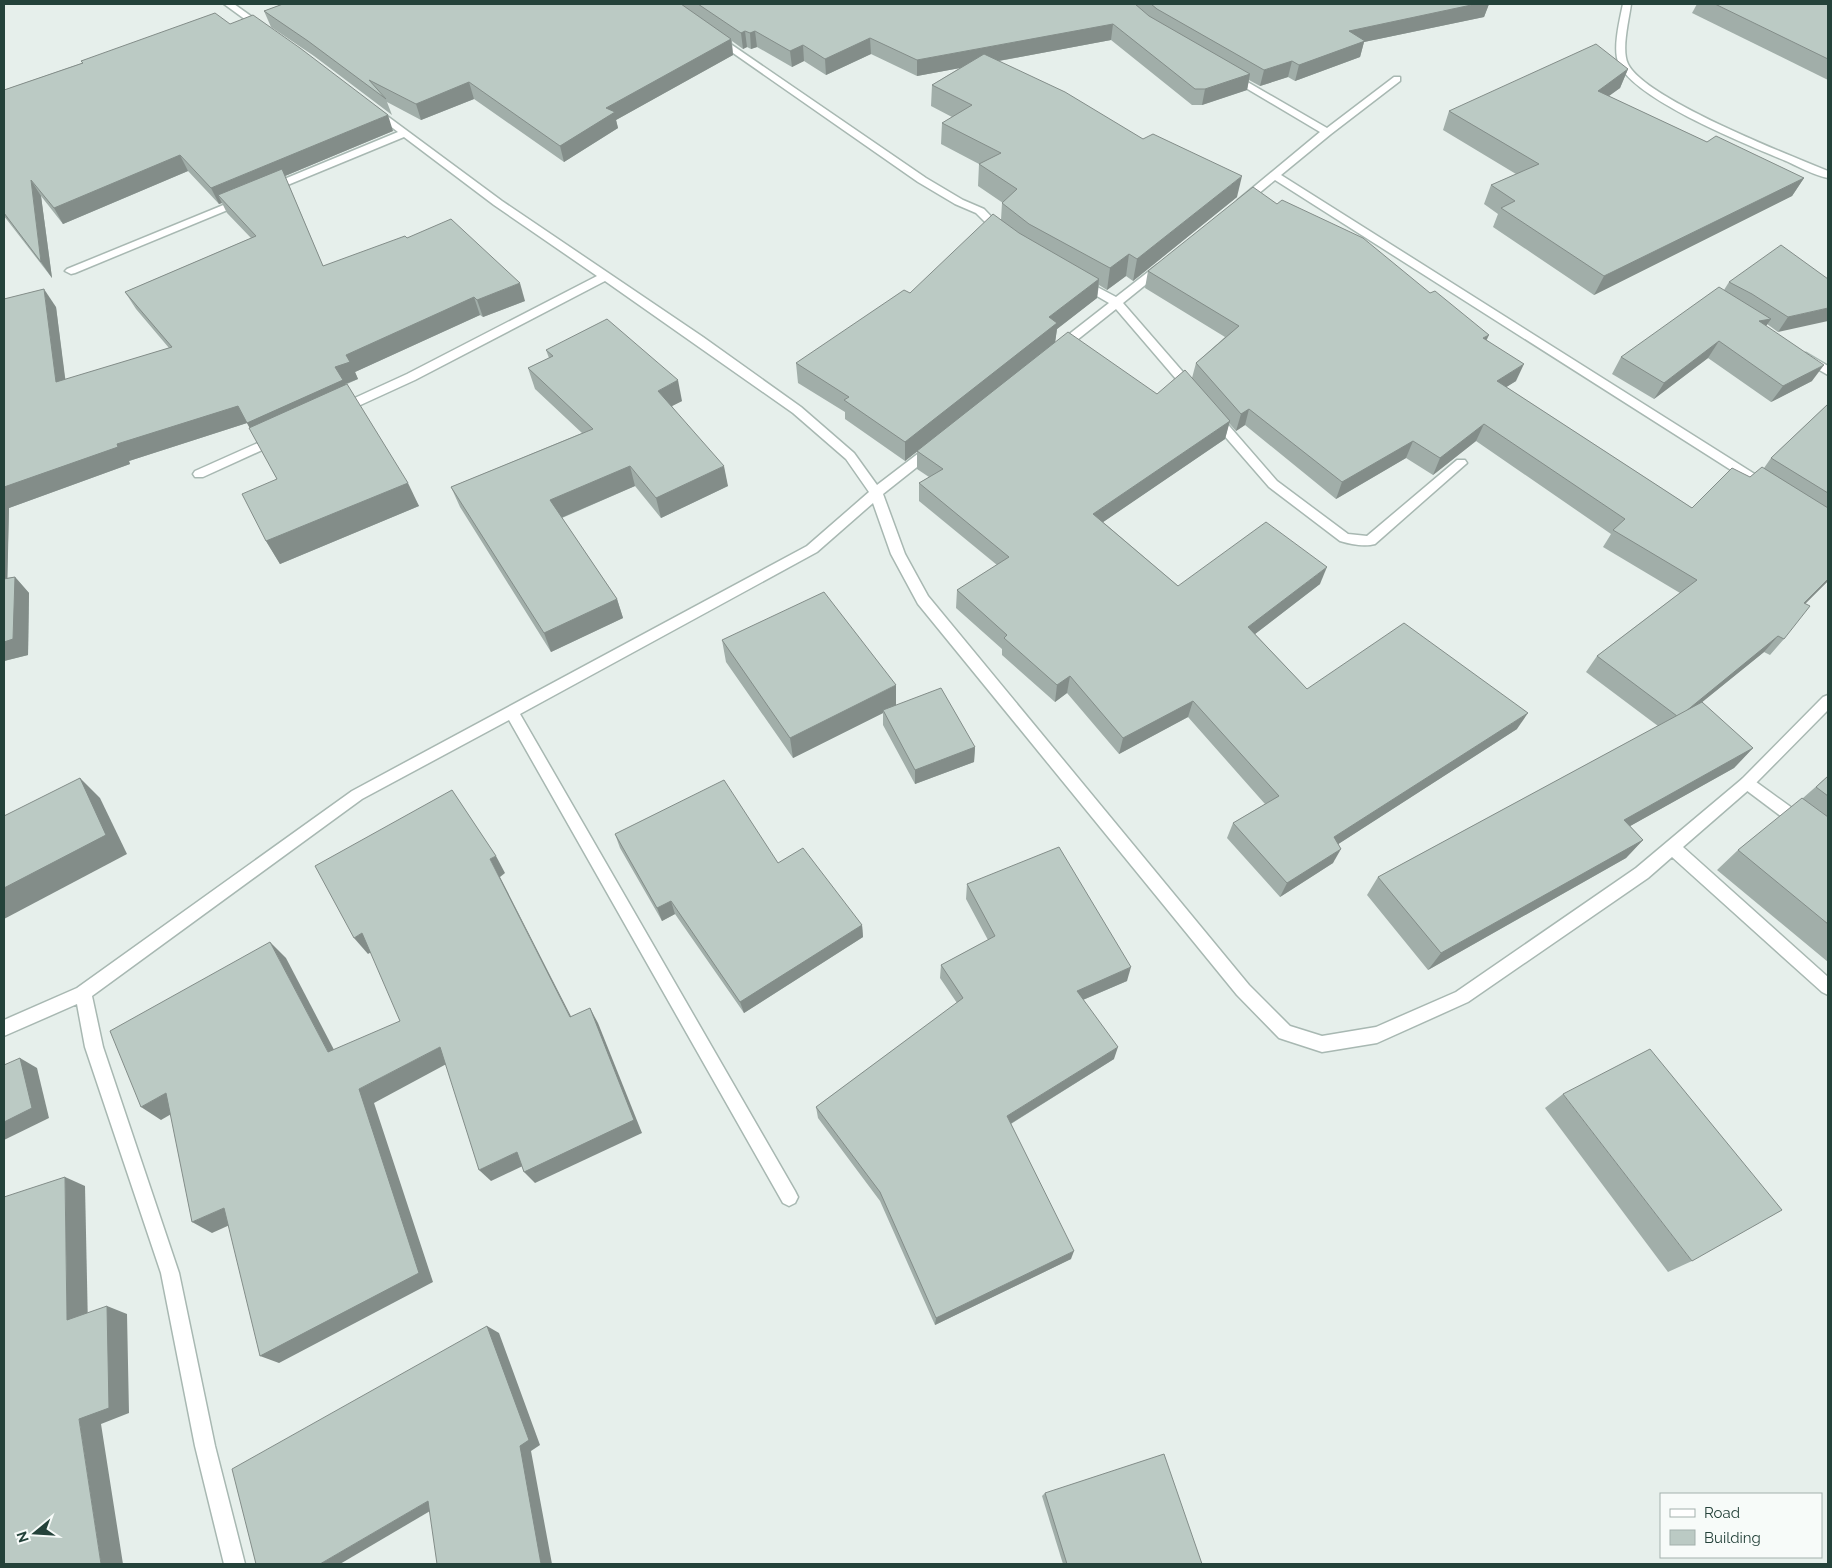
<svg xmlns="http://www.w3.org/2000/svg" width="1832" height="1568" viewBox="0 0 1832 1568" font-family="Raleway,sans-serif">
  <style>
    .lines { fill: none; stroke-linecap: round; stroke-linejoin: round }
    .service-casing { stroke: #a8b8b2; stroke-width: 3 }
    .minor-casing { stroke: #a8b8b2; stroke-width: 3 }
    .service { fill: #fff; fill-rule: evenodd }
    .minor { fill: #fff; fill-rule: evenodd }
    .wall { fill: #a1aea9 }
    .shaded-wall { fill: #838d89 }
    .building { fill: #bbcac4; stroke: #838d89 }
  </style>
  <rect width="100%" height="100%" fill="#e6efeb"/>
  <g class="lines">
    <g class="service-casing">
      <polygon id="service" points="1747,777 1752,779 1828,834 1828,850 1823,848 1742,787 1740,783 1742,779"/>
    </g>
    <g class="minor-casing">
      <g id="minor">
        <polygon points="224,4 234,4 269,29 264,32 261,31"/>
        <path d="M1623,4H1631C1629,20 1621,50 1628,64C1645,99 1789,155 1828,171V178C1814,175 1799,167 1786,161C1748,145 1635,100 1619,64C1612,50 1620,19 1623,4Z"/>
        <polygon points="716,34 926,178 963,200 984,209 1007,233 1006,235 998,235 976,213 955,204 918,182 713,39 711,37"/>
        <polygon points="1232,73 1327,128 1394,77 1400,77 1400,81 1331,134 1281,175 1772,485 1774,488 1772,491 1764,491 1275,180 1246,204 1238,204 1237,202 1238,200 1320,132 1229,78 1229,74"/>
        <polygon points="375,107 502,201 703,337 801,407 854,453 877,485 928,446 936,446 938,449 936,452 883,494 905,554 928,596 1249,985 1290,1026 1322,1036 1376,1027 1456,992 1636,868 1742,779 1823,697 1828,695 1828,710 1752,787 1683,847 1828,977 1828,995 1822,992 1672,857 1648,878 1468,1002 1377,1043 1322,1052 1285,1040 1279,1038 1237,995 918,604 891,554 873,503 817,552 520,714 795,1191 798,1197 795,1203 789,1206 783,1203 509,720 362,799 92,996 103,1047 179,1273 215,1446 245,1564 224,1564 195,1446 161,1273 85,1047 77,1004 4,1036 4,1020 77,988 352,791 807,546 869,492 846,459 793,413 605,281 415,380 343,413 335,413 333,410 335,407 407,374 597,276 494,205 404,137 273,191 265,191 264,189 265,187 398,132 372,112 370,110"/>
        <polygon points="243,197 248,200 247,202 75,273 71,274 65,271 67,269"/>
        <polygon points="1161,264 1165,265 1167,267 1165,269 1123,303 1196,387 1198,390 1196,393 1188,393 1116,309 1062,352 1054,352 1052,349 1054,346 1109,303 1076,284 1074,282 1076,280 1084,280 1116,297 1157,265"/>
        <polygon points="1806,353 1828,366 1828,375 1802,360 1800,357 1802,354"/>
        <path d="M1213,411L1217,412L1277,481L1348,534L1367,536L1457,460H1465L1467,463L1375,544C1365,547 1350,544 1340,541L1269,487L1209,418L1207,415L1209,412Z"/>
        <polygon points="278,434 284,438 282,441 203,477 195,477 193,474 195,471"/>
      </g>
    </g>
    <use href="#service" class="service"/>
    <use href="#minor" class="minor"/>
  </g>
  <g class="wall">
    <polygon points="283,4 1489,4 1484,17 1364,42 1360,57 1295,81 1288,77 1260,86 1249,80 1247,90 1202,105 1192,105 1111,40 999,61 1237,197 1133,281 1126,276 1107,290 1099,285 1097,298 1057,329 1055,342 1157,394 1192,378 1196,363 1225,337 1145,288 1148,271 1487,340 1516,381 1506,387 1692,508 1750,477 1764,468 1771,458 1828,404 1828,581 1806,603 1784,639 1770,655 1764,652 1701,703 1753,748 1734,768 1630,826 1643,840 1626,858 1428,970 1367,895 1378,877 1658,726 1586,672 1597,656 1680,593 1603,547 1611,534 1476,441 1433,475 1406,458 1336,499 1245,425 1236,431 1229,423 1225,439 1103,522 1178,586 1320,584 1255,634 1307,689 1517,729 1338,844 1333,863 1280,897 1227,838 1233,823 1265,804 1188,717 1119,754 1067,693 1055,702 1002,655 1002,649 956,608 957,590 997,565 919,501 919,483 929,477 917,469 917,451 920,449 905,461 845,419 845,412 798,383 796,363 910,293 1001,220 1002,203 1003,203 978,186 979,164 941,144 942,123 952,117 931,106 932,85 960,68 917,76 871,54 826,75 804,61 792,67 757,47 751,49 747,47 743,49 732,41 733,55 616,120 618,128 564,162 474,99 421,120 387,102 392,115 314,56 271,27 264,11"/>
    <polygon points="1697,4 1828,4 1828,80 1692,13"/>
    <polygon points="230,24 393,131 285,176 323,266 407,238 525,301 483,317 480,315 355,372 358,379 345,385 419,506 280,564 266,541 277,479 247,423 129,461 130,464 9,508 7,578 15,577 29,593 28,655 4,661 4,299 56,307 65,380 169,348 136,309 125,292 251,238 227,213 222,203 219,204 188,171 63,224 41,196 52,278 4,216 4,90 82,63 81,61"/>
    <polygon points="1628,69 1620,88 1608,96 1707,142 1804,178 1792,196 1594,295 1493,227 1498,214 1484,204 1491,185 1516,174 1443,130 1449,111"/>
    <polygon points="1828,279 1778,332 1767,324 1766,326 1812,381 1771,402 1708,358 1654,399 1612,374 1621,357 1724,290 1729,282"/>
    <polygon points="546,350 682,401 672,406 728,486 661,518 635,486 562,518 617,599 623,618 551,652 460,507 451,487 582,433 535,389 528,368 549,358"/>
    <polygon points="722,640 896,705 975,747 974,762 915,784 883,725 883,713 793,758 726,662"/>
    <polygon points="1828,776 1828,962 1717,870 1738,850 1803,798"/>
    <polygon points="615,834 778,863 862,925 863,937 744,1013 675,914 662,921 620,848"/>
    <polygon points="967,884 1127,981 1083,1000 1114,1059 1011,1124 1071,1259 935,1325 880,1201 818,1118 816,1107 957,1003 940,978 941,965 988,940 966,899"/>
    <polygon points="1563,1094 1692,1261 1668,1272 1545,1108"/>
    <polygon points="1045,1493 1202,1564 1063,1564 1042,1496"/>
  </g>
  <g class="shaded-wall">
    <polygon points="1476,4 1489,4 1484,17 1364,42 1360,57 1295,81 1299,65 1349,31"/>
    <polygon points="1113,24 1111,40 917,76 917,60"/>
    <polygon points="745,31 747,47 743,49 741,33"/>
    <polygon points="755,31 757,47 751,49 750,33"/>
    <polygon points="870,38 871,54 826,75 825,59"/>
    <polygon points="731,39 733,55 616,120 618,128 564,162 560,146 606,108"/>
    <polygon points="803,45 804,61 792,67 790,51"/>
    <polygon points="1292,61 1288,77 1260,86 1264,70"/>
    <polygon points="1628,69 1620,88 1590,110 1598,91"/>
    <polygon points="1250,74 1247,90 1202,105 1205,89"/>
    <polygon points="469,82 474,99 421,120 416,104"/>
    <polygon points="388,115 393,131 285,176 218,195 222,203 219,204 211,188"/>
    <polygon points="180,155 188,171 63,224 54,208"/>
    <polygon points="1242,176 1237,197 1133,281 1137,259"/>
    <polygon points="1804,178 1792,196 1594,295 1604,276"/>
    <polygon points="31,180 41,196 52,278 41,262"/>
    <polygon points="1129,254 1126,276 1107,290 1110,268"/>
    <polygon points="1099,279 1097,298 1057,329 1055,343 905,461 905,442 1049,317"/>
    <polygon points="520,283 525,301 483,317 477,300"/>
    <polygon points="44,289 56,307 68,400 56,382"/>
    <polygon points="474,297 480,315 355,372 358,379 345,384 351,397 257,441 247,423 129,461 130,464 9,508 7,599 4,596 4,487 117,444 335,367 346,355"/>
    <polygon points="1828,308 1828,321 1778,332 1788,317"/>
    <polygon points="1771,319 1760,335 1759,321"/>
    <polygon points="1489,335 1481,352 1483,338"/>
    <polygon points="1719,341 1708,358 1654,399 1664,383"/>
    <polygon points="1524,364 1516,381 1489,398 1497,381"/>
    <polygon points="1824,365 1812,381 1771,402 1783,386"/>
    <polygon points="678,380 682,401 662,411 658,391"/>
    <polygon points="1249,409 1245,425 1236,431 1241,414"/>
    <polygon points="1230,421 1225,439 1090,531 1093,514"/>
    <polygon points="1484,424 1476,441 1433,475 1440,458"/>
    <polygon points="1413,441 1406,458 1336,499 1342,482"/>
    <polygon points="630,466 635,486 556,520 550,500"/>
    <polygon points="724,466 728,486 661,518 656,498"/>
    <polygon points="408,483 419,506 280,564 266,541"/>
    <polygon points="1327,567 1320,584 1242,644 1248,627"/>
    <polygon points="15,577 29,593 28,655 4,661 4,642"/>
    <polygon points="1828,579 1828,581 1790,619 1804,603"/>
    <polygon points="617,599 623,618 551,652 544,633"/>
    <polygon points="1778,636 1764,652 1665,732 1678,717"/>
    <polygon points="1070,676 1067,693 1055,702 1057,685"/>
    <polygon points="896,685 896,707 883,710 883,713 793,758 790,738"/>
    <polygon points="1193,701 1188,717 1119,754 1123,738"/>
    <polygon points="1528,713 1517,729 1326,852 1334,837"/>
    <polygon points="975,747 974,762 915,784 915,770"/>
    <polygon points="1753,748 1734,768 1607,839 1624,820"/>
    <polygon points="80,778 100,798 127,854 4,919 4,888"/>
    <polygon points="1643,840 1626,858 1428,970 1441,953"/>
    <polygon points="1341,849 1333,863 1280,897 1287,883"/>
    <polygon points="496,856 505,873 500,877 579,1032 570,1017 490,859"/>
    <polygon points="671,901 675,914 662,921 657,908"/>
    <polygon points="862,925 863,937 744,1013 740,1002"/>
    <polygon points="362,933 376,949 368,954 354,938"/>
    <polygon points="270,942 286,958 343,1067 328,1052"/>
    <polygon points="1131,967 1127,981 1073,1004 1077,991"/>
    <polygon points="590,1008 598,1023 642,1133 535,1183 524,1172"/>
    <polygon points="440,1047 452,1061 374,1103 433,1282 279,1363 260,1356 359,1089"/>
    <polygon points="1118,1047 1114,1059 1005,1127 1007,1116"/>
    <polygon points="20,1058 37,1068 49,1118 4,1140 4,1122"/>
    <polygon points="166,1093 185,1106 161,1120 141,1107"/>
    <polygon points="517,1152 527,1164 491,1181 479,1170"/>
    <polygon points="65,1177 85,1186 88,1327 67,1320"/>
    <polygon points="224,1208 243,1219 212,1233 192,1222"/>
    <polygon points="1074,1251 1071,1259 935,1325 936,1318"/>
    <polygon points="107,1306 127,1314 129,1413 101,1424 123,1564 101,1564 79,1419"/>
    <polygon points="487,1326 499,1333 540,1445 531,1451 552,1564 541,1564"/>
    <polygon points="428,1501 442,1504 340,1564 320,1564"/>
  </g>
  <g class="building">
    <polygon points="283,4 681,4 731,39 606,108 615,112 560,146 469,82 416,104 369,80 386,99 308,41 264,11"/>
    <polygon points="698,4 1135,4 1149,16 1250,74 1205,89 1195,89 1113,24 917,60 870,38 825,59 803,45 790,51 755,31 750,33 745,31 741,33"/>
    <polygon points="1151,4 1476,4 1349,31 1365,41 1299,65 1292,61 1264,70 1157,9"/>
    <polygon points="1715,4 1828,4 1828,59"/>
    <polygon points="215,13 230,24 253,15 300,48 388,115 211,188 180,155 54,208 31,180 41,262 4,213 4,90 83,63 81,61"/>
    <polygon points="1596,44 1628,69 1598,91 1707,142 1716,136 1804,178 1604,276 1501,208 1515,201 1491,185 1539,164 1449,111"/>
    <polygon points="984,54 1065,92 1143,139 1153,134 1242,176 1137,259 1129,254 1110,268 1029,224 1002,203 1017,189 979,164 1001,153 942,123 972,105 932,85"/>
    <polygon points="282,169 323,266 405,236 407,238 451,219 520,283 477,300 474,297 346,355 350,362 335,367 343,380 247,423 238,406 117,444 118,447 4,487 4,299 44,289 56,382 172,347 125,292 256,236 218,195"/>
    <polygon points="1253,187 1277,204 1282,200 1363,238 1430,293 1435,291 1489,335 1483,338 1524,364 1497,381 1692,508 1732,468 1750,477 1762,467 1828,508 1828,579 1804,603 1810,606 1784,639 1778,636 1685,712 1677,716 1597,656 1697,580 1613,530 1625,519 1484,424 1440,458 1413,441 1342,482 1249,409 1241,414 1196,363 1239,326 1148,271"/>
    <polygon points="993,214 1019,233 1099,279 1049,317 1057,323 905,442 844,400 849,397 796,363 904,290 910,293"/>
    <polygon points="1781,245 1828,279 1828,308 1788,317 1752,294 1729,282"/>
    <polygon points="1719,287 1771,319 1759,321 1824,365 1783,386 1719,341 1664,383 1621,357"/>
    <polygon points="607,319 678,380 658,391 724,466 656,498 630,466 550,500 617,599 544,633 451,487 593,429 528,368 553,356 546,350"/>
    <polygon points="1068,332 1157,394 1185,370 1230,421 1093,514 1178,586 1266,522 1327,567 1248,627 1307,689 1404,623 1528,713 1334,837 1341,849 1287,883 1233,823 1279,796 1193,701 1123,738 1070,676 1057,685 1004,638 1007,635 957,590 1009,557 919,483 943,469 917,451"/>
    <polygon points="347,384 408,483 266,541 242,494 277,479 249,428"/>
    <polygon points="1828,404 1828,493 1771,458"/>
    <polygon points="15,577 13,639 4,642 4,579"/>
    <polygon points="824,592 896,685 790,738 722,640"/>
    <polygon points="941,688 975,747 915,770 883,710"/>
    <polygon points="1702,702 1753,748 1624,820 1643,840 1441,953 1378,877"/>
    <polygon points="1828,776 1828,796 1816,787"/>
    <polygon points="80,778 106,835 4,888 4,816"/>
    <polygon points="724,780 778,863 803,848 862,925 740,1002 671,901 657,908 615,834"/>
    <polygon points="452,790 496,856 490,859 570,1017 590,1008 634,1120 524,1172 517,1152 479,1170 440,1047 359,1089 419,1273 260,1356 224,1208 192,1222 166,1093 141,1107 110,1031 270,942 328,1052 400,1021 362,933 354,938 315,866"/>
    <polygon points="1802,798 1828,817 1828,924 1738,850"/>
    <polygon points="1059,847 1131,967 1077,991 1118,1047 1007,1116 1074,1251 936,1318 880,1192 816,1107 963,998 941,965 995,936 967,884"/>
    <polygon points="1650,1049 1782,1210 1692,1261 1563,1094"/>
    <polygon points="20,1058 32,1108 4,1122 4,1065"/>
    <polygon points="65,1177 67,1320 107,1306 109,1408 79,1419 101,1564 4,1564 4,1197"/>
    <polygon points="487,1326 529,1440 520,1446 541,1564 437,1564 428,1501 320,1564 256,1564 232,1469"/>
    <polygon points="1164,1454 1202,1564 1067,1564 1045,1493"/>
  </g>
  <rect width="1832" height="1568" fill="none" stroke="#24423a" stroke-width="10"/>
  <rect x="1660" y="1493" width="162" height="65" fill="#f7fbf9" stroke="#a3b1ad"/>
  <rect x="1670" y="1509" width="25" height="8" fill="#ffffff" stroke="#a3b1ad"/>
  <text x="1704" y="1518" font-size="15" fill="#24423a">Road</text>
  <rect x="1670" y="1530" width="25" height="15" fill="#bbcac4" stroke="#a3b1ad"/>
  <text x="1704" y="1543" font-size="15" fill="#24423a">Building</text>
  <g transform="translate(35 1533) rotate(252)" stroke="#f7fbf9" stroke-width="4" paint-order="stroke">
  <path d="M0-4L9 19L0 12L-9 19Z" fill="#24423a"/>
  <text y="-8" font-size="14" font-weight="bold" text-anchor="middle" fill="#24423a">N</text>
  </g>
</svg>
